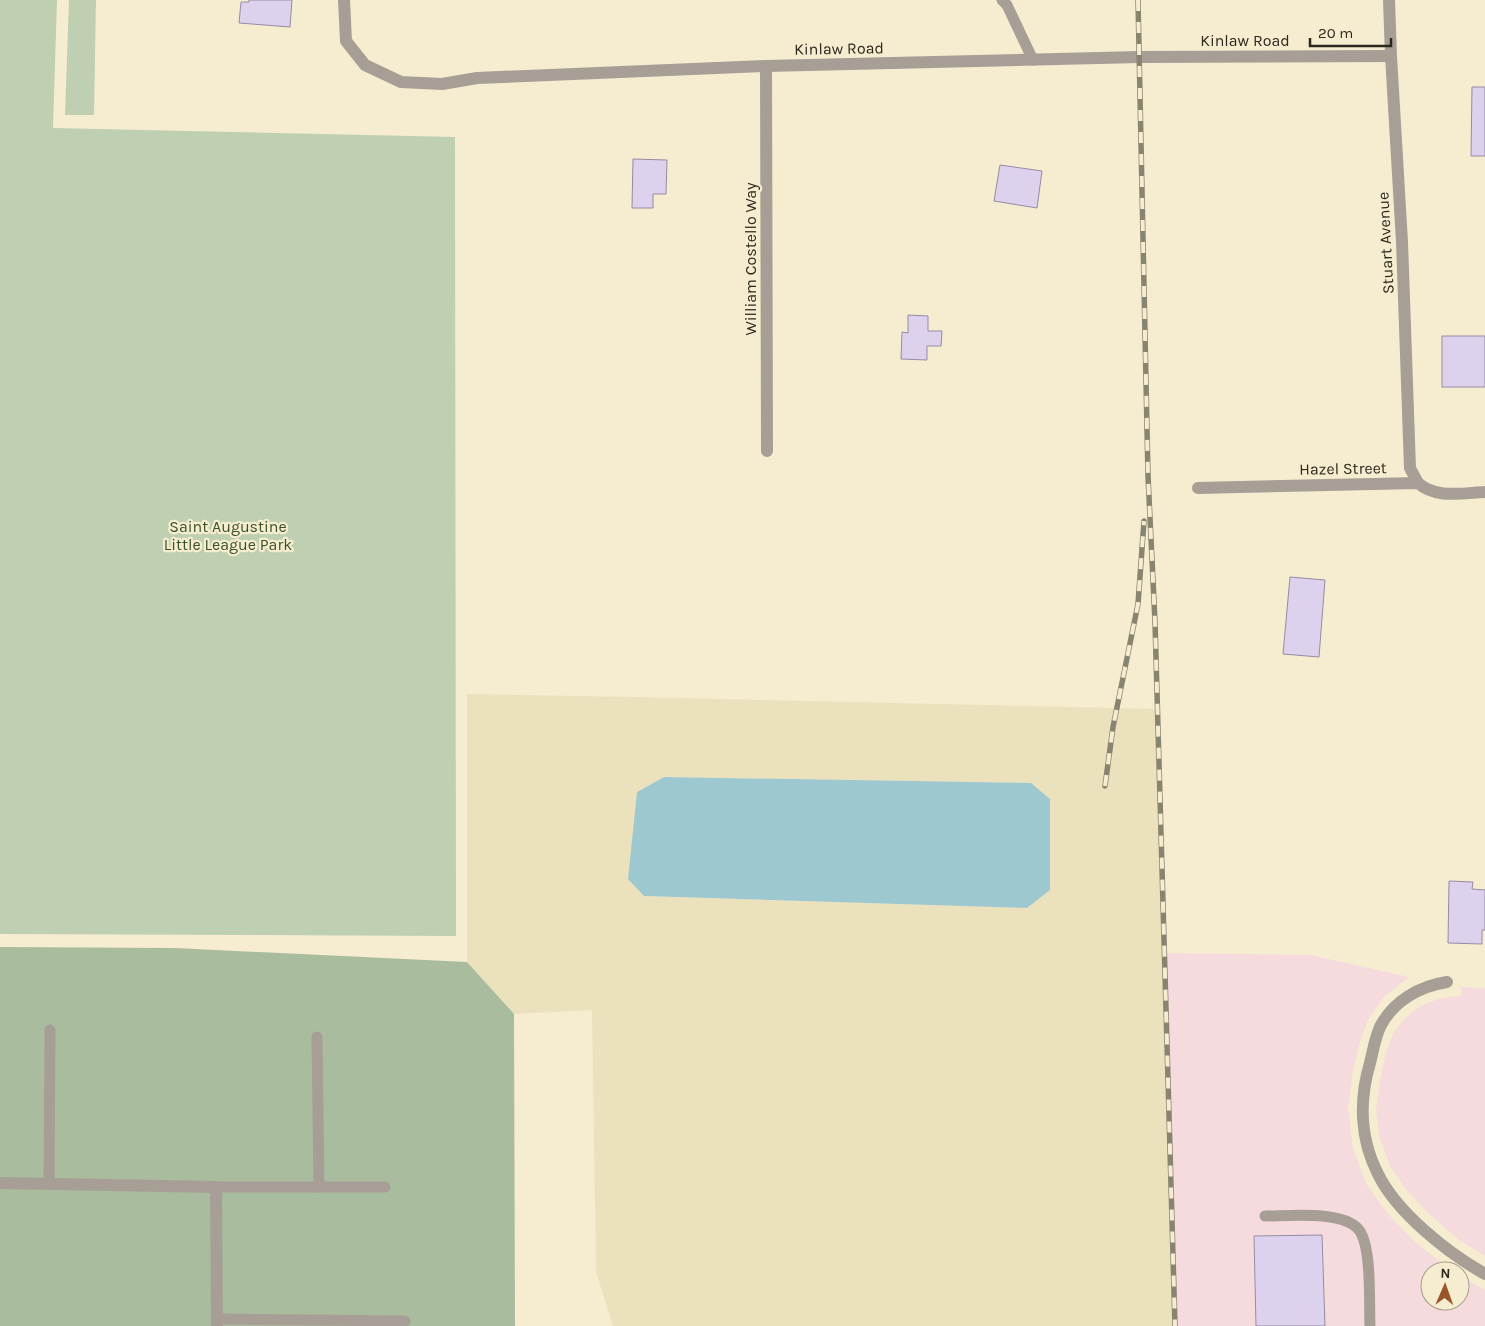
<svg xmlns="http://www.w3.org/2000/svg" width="1485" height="1326" viewBox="0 0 1485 1326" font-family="Karla,sans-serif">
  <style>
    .commercial { fill: #f6dbde }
    .built { fill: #ece1bd; fill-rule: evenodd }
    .green { fill: #becfb2 }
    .forest { fill: #aabc9e }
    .water { fill: #9dc8d0 }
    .building { fill: #ddd2ed; stroke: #968ba4 }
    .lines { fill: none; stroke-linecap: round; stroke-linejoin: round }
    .service { stroke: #a79f95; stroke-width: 11 }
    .minor { stroke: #a79f95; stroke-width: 12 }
    .rail-casing { stroke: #898470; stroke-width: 5.5 }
    .rail { stroke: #f6edd0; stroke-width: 4; stroke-dasharray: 11; stroke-linecap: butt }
    .labels { text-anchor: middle; stroke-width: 4.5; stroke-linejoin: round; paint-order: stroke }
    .street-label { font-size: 16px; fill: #2b281d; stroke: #f6edd0 }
    .park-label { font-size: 16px; fill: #385224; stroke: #f6edd0 }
  </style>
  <rect width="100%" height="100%" fill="#f6edd0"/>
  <g class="commercial">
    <polygon points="1164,953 1311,955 1409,977 1384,997 1368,1020 1360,1042 1353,1071 1348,1108 1353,1149 1367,1185 1388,1214 1414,1241 1452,1271 1430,1271 1430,1301 1460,1301 1460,1276 1485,1290 1485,1326 1174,1326"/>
    <polygon points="1461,987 1485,988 1485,1256 1459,1240 1431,1216 1407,1191 1390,1166 1380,1139 1376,1110 1380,1080 1386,1052 1393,1034 1404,1019 1419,1007 1438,999 1462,995"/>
  </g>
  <path class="built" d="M467,694L633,697L1158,709L1174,1326H613L596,1272L592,1010L514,1014L467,962ZM664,777L1031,783L1050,889L1027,908L644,896L637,792Z"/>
  <g class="green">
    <polygon points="0,0 57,0 53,128 455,137 456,936 0,934"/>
    <polygon points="69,0 96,0 94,115 65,115"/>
  </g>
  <polygon class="forest" points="0,947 175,948 467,962 514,1014 515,1326 0,1326"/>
  <polygon class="water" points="664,777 1031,783 1050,799 1050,890 1027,908 644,896 628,879 637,792"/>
  <g class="building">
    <polygon points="249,0 292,0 290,27 239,23 241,2 249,2"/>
    <polygon points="1472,87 1485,87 1485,156 1471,156"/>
    <polygon points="633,159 667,160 666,194 653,194 653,208 632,208"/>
    <polygon points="1000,165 1042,171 1037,208 994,201"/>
    <polygon points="908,315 928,316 928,331 942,331 941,346 927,346 927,360 901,359 902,332 908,333"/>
    <rect x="1442" y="336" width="43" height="51"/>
    <polygon points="1290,577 1325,580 1319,657 1283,654"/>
    <polygon points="1449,881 1473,882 1472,889 1485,890 1485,930 1482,930 1482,944 1448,943"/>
    <polygon points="1322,1235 1325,1326 1256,1326 1254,1236"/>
  </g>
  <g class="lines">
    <g class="service">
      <polyline points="1002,0 1007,5 1033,60"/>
      <polyline points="317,1037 319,1187"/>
      <polyline points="49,1184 50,1030"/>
      <polyline points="216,1187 385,1187"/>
      <path d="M1265,1216C1288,1216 1344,1210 1359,1230C1372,1247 1369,1304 1370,1326"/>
      <polyline points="217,1319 405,1321"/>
    </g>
    <g class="minor">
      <polyline points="344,0 346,41 365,65 401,82 442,84 477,78 766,66 1140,57 1391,56"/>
      <polyline points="1389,0 1391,56 1402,242 1410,468 1418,483"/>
      <polyline points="766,66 767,451"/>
      <path d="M1198,488L1418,483C1436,499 1462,493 1485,492"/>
      <path d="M1447,982C1420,986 1393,1001 1380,1027C1375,1038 1373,1051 1370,1063C1359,1100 1360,1139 1378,1174C1397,1213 1448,1253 1485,1274"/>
      <polyline points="0,1183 216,1187 217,1326"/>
    </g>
    <g class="rail-casing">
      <g id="rail">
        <polyline points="1138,0 1148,476 1155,622 1175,1326"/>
        <polyline points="1105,786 1113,727 1138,604 1144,521"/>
      </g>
    </g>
    <use href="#rail" class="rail"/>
  </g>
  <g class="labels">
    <g class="street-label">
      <text x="1245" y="46">Kinlaw Road</text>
      <text transform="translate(839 48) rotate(-1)" y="6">Kinlaw Road</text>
      <text transform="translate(1385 243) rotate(-93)" y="6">Stuart Avenue</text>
      <text transform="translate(750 259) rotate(-90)" y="6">William Costello Way</text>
      <text transform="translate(1343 468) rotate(-1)" y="6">Hazel Street</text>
    </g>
    <g class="park-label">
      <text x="228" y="532">Saint Augustine<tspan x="228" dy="18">Little League Park</tspan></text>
    </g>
  </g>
  <g transform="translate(1445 1286) rotate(2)"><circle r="24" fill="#f6edd0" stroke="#a59e88"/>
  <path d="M0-4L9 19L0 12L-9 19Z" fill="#9a5529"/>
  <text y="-8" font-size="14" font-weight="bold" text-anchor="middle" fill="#2b281d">N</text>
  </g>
  <path d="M1310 38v8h81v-8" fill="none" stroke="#2b281d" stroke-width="2.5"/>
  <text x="1318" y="38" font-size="15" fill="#2b281d" stroke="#f6edd0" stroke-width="4" paint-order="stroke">20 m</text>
</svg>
